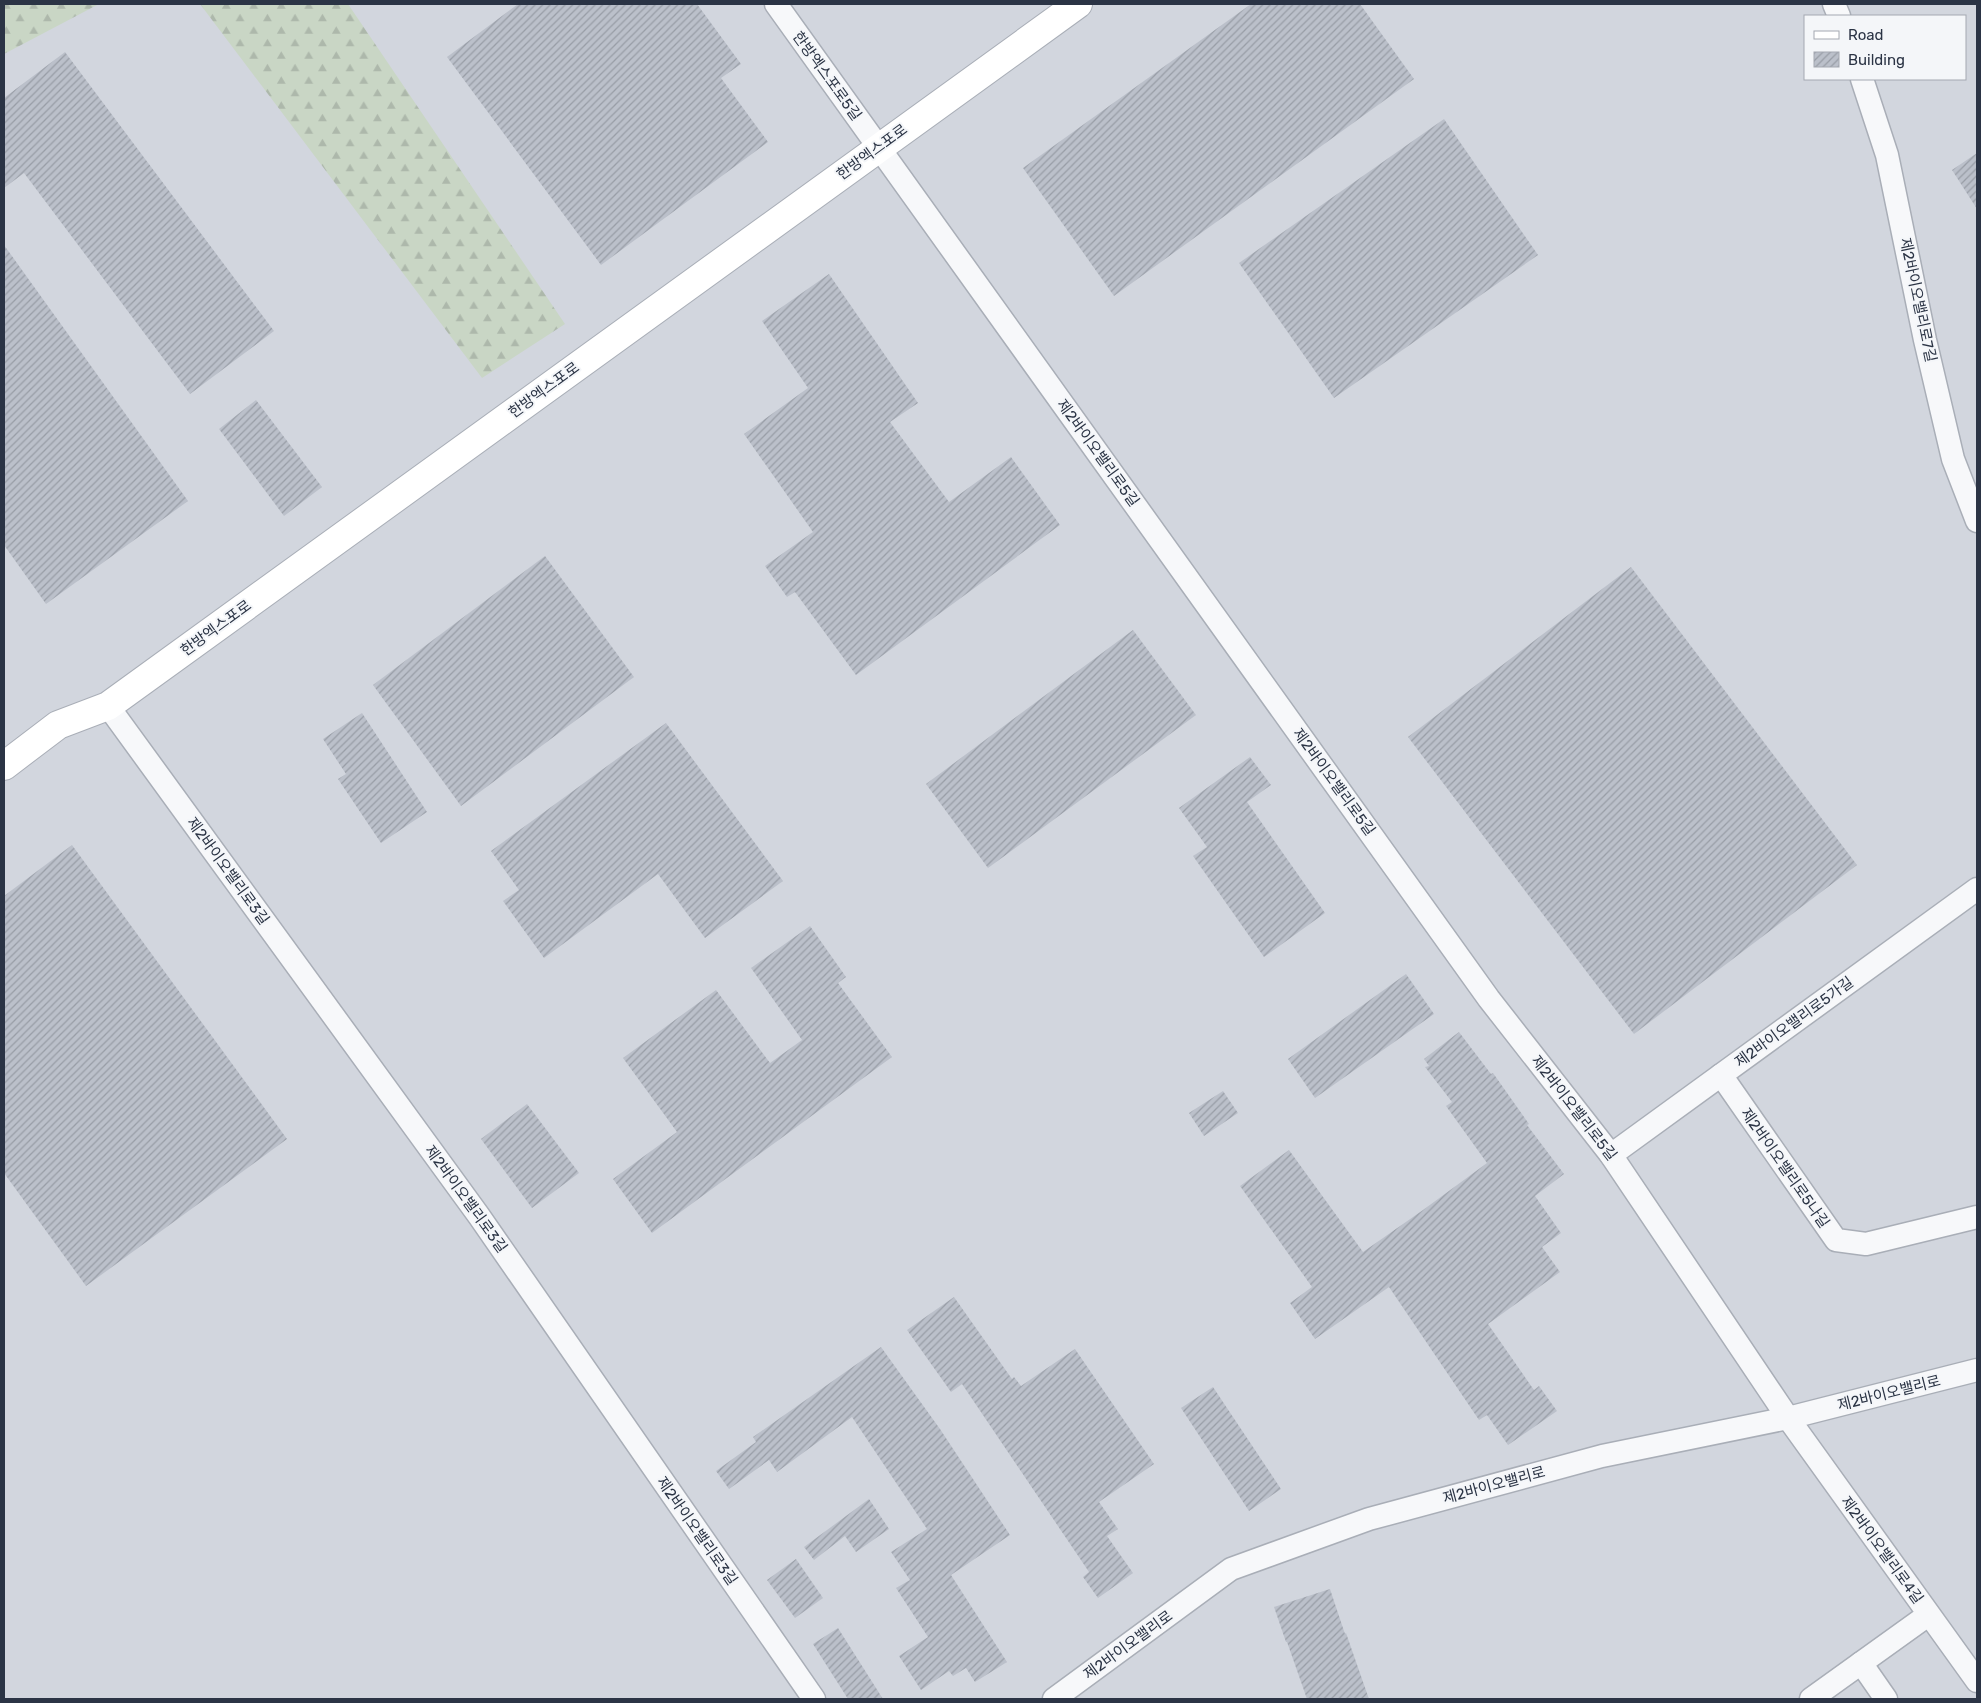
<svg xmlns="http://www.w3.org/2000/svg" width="1981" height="1703" viewBox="0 0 1981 1703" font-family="Rubik,'Noto Sans KR',sans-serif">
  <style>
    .built { fill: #d2d6de; fill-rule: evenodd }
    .forest { fill: url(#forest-firs) }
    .building { fill: url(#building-hatch) }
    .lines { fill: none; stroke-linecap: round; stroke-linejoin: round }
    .street-casing { stroke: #a9aeb7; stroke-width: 25 }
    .secondary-casing { stroke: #a9aeb7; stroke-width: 30 }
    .street { stroke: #f7f8fa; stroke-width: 22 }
    .secondary { stroke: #fff; stroke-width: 28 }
    .labels { text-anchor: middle; stroke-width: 4; stroke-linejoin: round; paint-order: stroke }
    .street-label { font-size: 15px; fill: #2b3445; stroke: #f4f6f9 }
  </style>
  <defs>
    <pattern id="forest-firs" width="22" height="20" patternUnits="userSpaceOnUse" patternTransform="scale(1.25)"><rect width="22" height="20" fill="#c9d6c5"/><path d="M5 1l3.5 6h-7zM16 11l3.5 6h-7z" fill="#adb8ab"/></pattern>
    <pattern id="building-hatch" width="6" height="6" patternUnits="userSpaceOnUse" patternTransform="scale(1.25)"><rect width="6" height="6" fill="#bbc0ca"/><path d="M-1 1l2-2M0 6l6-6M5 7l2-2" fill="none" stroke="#989da6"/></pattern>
  </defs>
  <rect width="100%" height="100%" fill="#e4e7ec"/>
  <path class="built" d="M4,4H1977V1699H4ZM1805,16H1965V79H1805Z"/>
  <g class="forest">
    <polygon points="4,4 99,4 4,54"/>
    <polygon points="200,4 348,4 565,324 482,378"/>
  </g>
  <g class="building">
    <polygon points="518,4 697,4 741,64 721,78 768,142 601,265 447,57"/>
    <polygon points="1251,4 1360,4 1414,79 1114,296 1023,168"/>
    <polygon points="65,52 274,331 190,394 24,173 4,188 4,98"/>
    <polygon points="1444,119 1538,255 1334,398 1239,263"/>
    <polygon points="1977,153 1977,209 1952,170"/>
    <polygon points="4,245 188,501 46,604 4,545"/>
    <polygon points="829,274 918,403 890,422 949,502 1011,457 1060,525 856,675 795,592 787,597 765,566 813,532 744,434 808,388 762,321"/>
    <polygon points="256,400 322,487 284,516 219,429"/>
    <polygon points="545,556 634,677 461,806 373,685"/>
    <polygon points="1631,567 1857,865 1634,1034 1408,737"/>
    <polygon points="1133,630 1196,715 988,868 926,784"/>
    <polygon points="362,713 427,812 381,843 338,779 346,774 323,739"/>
    <polygon points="666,723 783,881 705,938 658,874 544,958 503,901 519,890 491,851"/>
    <polygon points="1250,757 1271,785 1247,802 1325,913 1264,957 1193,856 1207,847 1179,808"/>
    <polygon points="72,845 287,1139 86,1286 4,1173 4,896"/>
    <polygon points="810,926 846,977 838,983 892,1057 652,1233 613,1179 677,1132 623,1058 716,990 770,1063 802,1040 751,968"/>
    <polygon points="1406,974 1434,1014 1315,1098 1288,1059"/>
    <polygon points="1459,1032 1491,1074 1493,1073 1529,1124 1527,1125 1564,1174 1535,1196 1561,1233 1542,1247 1560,1272 1488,1324 1534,1390 1539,1386 1557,1411 1508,1445 1487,1415 1479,1420 1389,1287 1315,1339 1290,1303 1312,1287 1240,1186 1289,1150 1363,1252 1423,1210 1487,1163 1446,1106 1452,1102 1425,1067 1429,1066 1424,1059"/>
    <polygon points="1223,1091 1238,1113 1204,1136 1189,1113"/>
    <polygon points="527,1104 579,1173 532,1208 481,1139"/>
    <polygon points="954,1297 1012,1379 1014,1377 1021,1386 1075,1349 1154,1464 1099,1502 1118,1529 1107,1536 1133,1573 1098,1598 1083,1577 1089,1572 962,1384 951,1392 907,1330"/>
    <polygon points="881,1347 940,1429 1010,1535 951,1575 1007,1662 975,1682 966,1668 953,1676 949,1671 921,1690 899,1656 928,1637 896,1588 910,1580 891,1552 927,1529 852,1417 777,1472 769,1460 729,1489 716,1471 756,1442 753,1437"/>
    <polygon points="1213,1387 1281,1489 1249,1511 1181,1408"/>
    <polygon points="869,1499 889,1529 856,1552 845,1536 814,1560 804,1547"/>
    <polygon points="796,1559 823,1598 795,1618 767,1580"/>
    <polygon points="1330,1589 1345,1634 1346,1633 1369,1699 1307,1699 1287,1642 1286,1642 1274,1607"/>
    <polygon points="838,1628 883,1699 848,1699 813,1644"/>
  </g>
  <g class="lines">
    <g class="street-casing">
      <g id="street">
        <polyline points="776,4 1489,999 1611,1155 1788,1418 1977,1681"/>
        <polyline points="1834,4 1839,16"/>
        <polyline points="1862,79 1887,155 1925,340 1953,459 1977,521"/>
        <polyline points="108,706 479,1216 814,1699"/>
        <polyline points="1721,1075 1836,1240 1866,1244 1977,1217"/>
        <polyline points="1611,1155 1977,889"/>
        <polyline points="1861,1663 1886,1699"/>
        <polyline points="1054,1699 1231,1569 1369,1519 1602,1456 1788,1418 1977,1370"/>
        <polyline points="1811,1699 1928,1615"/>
      </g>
    </g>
    <g class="secondary-casing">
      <polyline id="secondary" points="4,766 58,725 108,706 1078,4"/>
    </g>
    <use href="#street" class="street"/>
    <use href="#secondary" class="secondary"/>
  </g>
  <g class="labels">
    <g class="street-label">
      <text transform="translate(827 76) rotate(54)" y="5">한방엑스포로5길</text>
      <text transform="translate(872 152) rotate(-36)" y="5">한방엑스포로</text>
      <text transform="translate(1918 300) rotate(78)" y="5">제2바이오밸리로7길</text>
      <text transform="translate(544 390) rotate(-36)" y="5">한방엑스포로</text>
      <text transform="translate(1098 453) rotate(54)" y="5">제2바이오밸리로5길</text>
      <text transform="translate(216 628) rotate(-36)" y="5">한방엑스포로</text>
      <text transform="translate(1334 782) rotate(54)" y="5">제2바이오밸리로5길</text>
      <text transform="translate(228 871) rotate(54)" y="5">제2바이오밸리로3길</text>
      <text transform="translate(1794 1022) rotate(-36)" y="5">제2바이오밸리로5가길</text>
      <text transform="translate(1574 1108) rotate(52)" y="5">제2바이오밸리로5길</text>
      <text transform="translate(1785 1168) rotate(55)" y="5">제2바이오밸리로5나길</text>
      <text transform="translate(466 1199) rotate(54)" y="5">제2바이오밸리로3길</text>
      <text transform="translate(1889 1393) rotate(-14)" y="5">제2바이오밸리로</text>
      <text transform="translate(1494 1485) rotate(-15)" y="5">제2바이오밸리로</text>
      <text transform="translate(697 1531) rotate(55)" y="5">제2바이오밸리로3길</text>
      <text transform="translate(1882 1550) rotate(54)" y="5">제2바이오밸리로4길</text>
      <text transform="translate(1128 1645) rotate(-36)" y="5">제2바이오밸리로</text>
    </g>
  </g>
  <rect width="1981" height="1703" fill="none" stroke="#2b3445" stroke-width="10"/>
  <rect x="1804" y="15" width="162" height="65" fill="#f4f6f9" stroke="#a4a8b1"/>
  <rect x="1814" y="31" width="25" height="8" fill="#ffffff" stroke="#a4a8b1"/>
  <text x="1848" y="40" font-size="15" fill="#2b3445">Road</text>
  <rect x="1814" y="52" width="25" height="15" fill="url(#building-hatch)" stroke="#a4a8b1"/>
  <text x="1848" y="65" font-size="15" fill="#2b3445">Building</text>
</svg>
